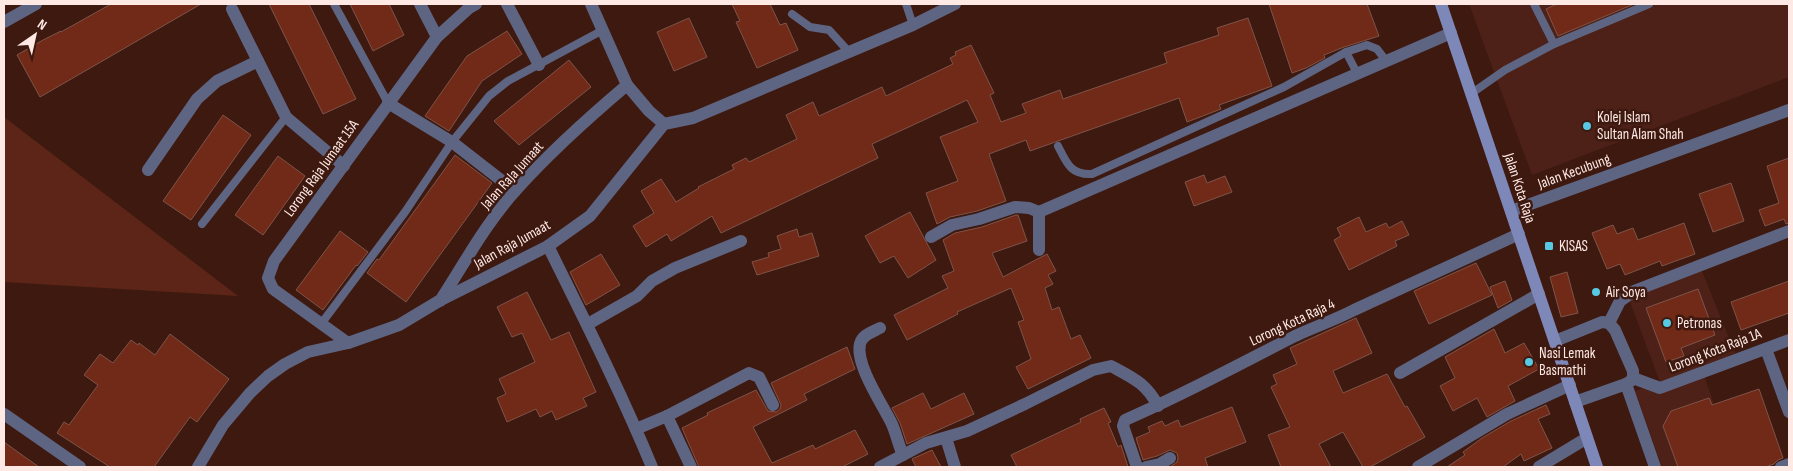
<svg xmlns="http://www.w3.org/2000/svg" width="1793" height="471" viewBox="0 0 1793 471" font-family="'Sofia Sans Condensed',sans-serif">
  <style>
    .built { fill: #4d2117 }
    .green { fill: #5c2518 }
    .building { fill: #712918; stroke: #7e5449 }
    .lines { fill: none; stroke-linecap: round; stroke-linejoin: round }
    .service { stroke: #5e6583; stroke-width: 8 }
    .minor { stroke: #5e6583; stroke-width: 12 }
    .secondary { stroke: #7e88b8; stroke-width: 12 }
    .poi-dot { fill: #57c9e2; stroke: #3e1910; stroke-width: 2 }
    .labels { text-anchor: middle; stroke-width: 5; stroke-linejoin: round; paint-order: stroke }
    .poi-label { font-size: 15px; fill: #fee9e4; stroke: #3e1910; text-anchor: start }
    .street-label { font-size: 15px; fill: #fee9e4; stroke: #3e1910 }
  </style>
  <rect width="100%" height="100%" fill="#3e1910"/>
  <g class="built">
    <polygon points="1469,4 1789,4 1789,77 1532,175"/>
    <polygon points="1702,271 1735,353 1701,367 1736,467 1662,467 1635,391 1660,382 1629,299"/>
  </g>
  <polygon class="green" points="4,117 238,296 4,282"/>
  <g class="building">
    <polygon points="111,4 201,4 40,97 17,55 43,40 61,31 61,32"/>
    <polygon points="269,4 309,4 356,99 323,114"/>
    <polygon points="350,4 389,4 404,35 373,51"/>
    <polygon points="732,4 770,4 780,25 786,23 798,50 757,68 736,22 740,21"/>
    <polygon points="1269,4 1367,4 1379,36 1344,47 1324,55 1325,58 1306,68 1292,73"/>
    <polygon points="1557,4 1634,4 1558,36 1546,9"/>
    <polygon points="689,18 707,57 674,71 657,32"/>
    <polygon points="1248,18 1272,86 1219,105 1221,109 1187,122 1179,98 1030,151 1026,140 989,154 1006,201 977,211 950,217 937,224 926,193 958,181 940,137 978,122 967,100 872,144 878,158 721,233 712,216 671,241 667,234 646,247 633,226 654,213 641,191 661,179 676,202 699,188 698,187 734,169 732,165 746,158 749,162 797,139 786,115 813,102 819,116 882,87 886,96 953,64 950,58 956,55 955,52 971,45 994,93 990,95 1001,122 1026,113 1022,104 1060,90 1063,99 1167,63 1164,53 1219,35 1217,28"/>
    <polygon points="507,31 522,54 482,81 449,131 425,116 467,56"/>
    <polygon points="569,60 591,87 519,145 494,121"/>
    <polygon points="223,115 251,135 191,220 163,201"/>
    <polygon points="455,155 492,183 406,302 367,273 377,259 379,260"/>
    <polygon points="278,156 305,176 263,235 235,215"/>
    <polygon points="1789,158 1789,223 1786,224 1784,219 1765,226 1759,210 1779,203 1767,166"/>
    <polygon points="1204,175 1207,183 1225,176 1232,192 1194,206 1185,182"/>
    <polygon points="1731,183 1744,221 1713,232 1699,194"/>
    <polygon points="910,212 936,260 908,278 894,256 880,263 865,236"/>
    <polygon points="1016,215 1018,215 1027,241 992,253 1003,277 1047,254 1056,271 1048,275 1053,284 1045,288 1052,310 1059,307 1071,339 1080,335 1091,358 1028,389 1016,367 1031,359 1018,322 1024,320 1011,288 957,312 958,314 907,340 894,315 948,288 942,276 954,271 943,240 955,233 982,227"/>
    <polygon points="1359,217 1366,232 1386,223 1389,228 1402,221 1409,235 1395,241 1397,246 1349,270 1334,240 1341,236 1337,228"/>
    <polygon points="1684,223 1695,254 1662,266 1660,261 1625,275 1620,264 1607,269 1592,233 1613,225 1617,234 1633,228 1638,240"/>
    <polygon points="797,229 799,237 812,233 819,256 757,275 752,262 769,257 768,253 781,249 777,236"/>
    <polygon points="340,231 368,252 357,266 356,265 323,310 296,290"/>
    <polygon points="601,254 620,285 586,305 570,272"/>
    <polygon points="1476,263 1492,295 1429,324 1414,291"/>
    <polygon points="1567,272 1578,313 1561,317 1550,277"/>
    <polygon points="1505,281 1512,300 1498,308 1490,287"/>
    <polygon points="1789,281 1789,313 1741,330 1731,302"/>
    <polygon points="1698,289 1715,335 1681,348 1684,356 1666,362 1646,308"/>
    <polygon points="527,292 551,340 569,332 596,392 583,398 587,406 556,420 552,411 540,417 536,409 507,422 497,398 506,394 499,379 535,362 522,333 512,337 497,307"/>
    <polygon points="1356,318 1372,353 1333,371 1343,393 1387,374 1405,407 1407,406 1425,437 1370,467 1363,467 1343,432 1319,444 1331,467 1281,467 1268,435 1290,427 1271,387 1277,384 1273,375 1297,364 1290,348"/>
    <polygon points="1494,329 1505,353 1524,343 1539,369 1508,386 1515,401 1487,417 1477,398 1453,411 1440,386 1455,378 1445,357"/>
    <polygon points="170,334 229,379 197,422 190,417 154,467 110,467 57,433 64,422 69,425 98,385 84,375 100,354 113,363 131,340 138,345 139,343 155,355"/>
    <polygon points="847,347 855,369 804,394 807,400 753,427 772,463 813,445 815,449 855,430 868,454 842,467 699,467 682,428 708,415 707,413 756,390 768,411 776,412 780,409 781,405 771,383"/>
    <polygon points="1759,389 1783,458 1778,460 1774,464 1765,467 1678,467 1663,426 1671,411 1709,398 1712,405"/>
    <polygon points="923,393 931,409 964,393 974,414 907,444 900,423 892,408"/>
    <polygon points="1546,405 1550,414 1538,419 1552,448 1524,461 1521,454 1503,467 1447,467 1465,455 1463,452 1482,438 1511,421"/>
    <polygon points="1232,407 1246,442 1205,458 1208,467 1170,467 1177,462 1178,458 1177,453 1170,450 1157,456 1143,460 1136,438 1150,432 1148,427 1162,421 1165,426 1178,420 1181,427"/>
    <polygon points="1104,408 1111,422 1108,423 1118,447 1121,445 1128,467 1017,467 1011,455 1081,422 1080,419"/>
    <polygon points="4,442 22,455 39,467 4,467"/>
    <polygon points="932,450 941,467 916,467 912,459"/>
  </g>
  <g class="lines">
    <g class="service">
      <polyline points="334,4 388,103"/>
      <polyline points="906,4 913,25"/>
      <polyline points="1534,4 1554,44"/>
      <polyline points="792,14 810,27 829,30 849,52"/>
      <polyline points="1346,52 1358,75"/>
      <polyline points="1472,93 1505,70 1554,44 1649,4"/>
      <path d="M1058,146C1067,164 1071,175 1092,174L1284,87L1346,52L1367,45L1377,49L1387,62"/>
      <polyline points="202,224 286,117"/>
      <polyline points="321,324 405,212 452,142 489,96 508,81 603,30"/>
    </g>
    <g class="minor">
      <polyline points="420,4 437,37"/>
      <polyline points="507,4 539,65"/>
      <polyline points="591,4 627,85 649,111 664,124"/>
      <polyline points="232,9 286,117 344,166"/>
      <polyline points="4,22 36,4"/>
      <polyline points="388,103 452,142 515,191"/>
      <polyline points="148,170 197,99 217,81 258,61"/>
      <polyline points="1511,211 1789,110"/>
      <polyline points="931,237 952,225 979,219 1015,207 1029,208 1039,212"/>
      <path d="M548,246C584,319 621,392 652,467"/>
      <polyline points="1039,250 1039,212 1451,33"/>
      <path d="M440,301C464,264 486,223 516,190C550,152 588,118 627,85"/>
      <polyline points="1609,323 1620,301 1634,291 1789,231"/>
      <polyline points="588,324 637,296 652,281 675,268 741,241"/>
      <path d="M880,328C872,332 862,335 860,344C855,364 882,404 891,422C896,432 898,444 903,455"/>
      <polyline points="1555,341 1602,322 1609,323 1615,330 1633,371 1633,378"/>
      <polyline points="348,343 273,289 268,278 274,261 437,37 469,8 476,4"/>
      <polyline points="1766,349 1789,412"/>
      <polyline points="1400,373 1539,294"/>
      <polyline points="1633,378 1660,388 1789,340"/>
      <polyline points="1626,384 1655,467"/>
      <polyline points="1575,402 1626,384 1632,380"/>
      <polyline points="4,414 80,467"/>
      <polyline points="667,416 691,467"/>
      <polyline points="636,429 667,416 749,373 759,377 773,405"/>
      <polyline points="946,438 955,467"/>
      <polyline points="198,467 223,425 250,393 268,376 285,364 308,352 348,343 399,325 439,301 548,246 590,216 664,124 693,118 913,25 955,4"/>
      <path d="M880,467L926,443L967,431L1025,404L1093,370L1111,366C1133,378 1146,383 1158,406"/>
      <path d="M1137,467L1123,426L1125,420C1183,395 1238,365 1295,336C1314,327 1335,320 1354,310L1519,234"/>
      <polyline points="1146,467 1160,464 1170,458"/>
      <polyline points="1418,467 1507,414 1570,385"/>
      <polyline points="1539,467 1587,438"/>
      <polyline points="1781,467 1789,464"/>
    </g>
    <polyline class="secondary" points="1441,4 1597,467"/>
  </g>
  <g class="poi-dot">
    <circle cx="1587" cy="126" r="5"/>
    <rect x="1544" y="241" width="10" height="10" rx="2.5"/>
    <circle cx="1596" cy="292" r="5"/>
    <circle cx="1667" cy="323" r="5"/>
    <circle cx="1529" cy="362" r="5"/>
  </g>
  <g class="labels">
    <g class="poi-label">
      <text x="1597" y="122">Kolej Islam<tspan x="1597" dy="17">Sultan Alam Shah</tspan></text>
      <text x="1559" y="251">KISAS</text>
      <text x="1606" y="297">Air Soya</text>
      <text x="1677" y="328">Petronas</text>
      <text x="1539" y="358">Nasi Lemak<tspan x="1539" dy="17">Basmathi</tspan></text>
    </g>
    <g class="street-label">
      <text transform="translate(321 168) rotate(-54)" y="5">Lorong Raja Jumaat 15A</text>
      <text transform="translate(1574 171) rotate(-20)" y="5">Jalan Kecubung</text>
      <text transform="translate(512 175) rotate(-48)" y="5">Jalan RaJa Jumaat</text>
      <text transform="translate(1520 188) rotate(72)" y="5">Jalan Kota Raja</text>
      <text transform="translate(512 244) rotate(-29)" y="5">Jalan Raja Jumaat</text>
      <text transform="translate(1292 322) rotate(-25)" y="5">Lorong Kota Raja 4</text>
      <text transform="translate(1715 350) rotate(-21)" y="5">Lorong Kota Raja 1A</text>
    </g>
  </g>
  <rect width="1793" height="471" fill="none" stroke="#fee9e4" stroke-width="10"/>
  <g transform="translate(35 35) rotate(34)" stroke="#3e1910" stroke-width="4" paint-order="stroke">
  <path d="M0-4L9 19L0 12L-9 19Z" fill="#fee9e4"/>
  <text y="-8" font-size="14" font-weight="bold" text-anchor="middle" fill="#fee9e4">N</text>
  </g>
</svg>
